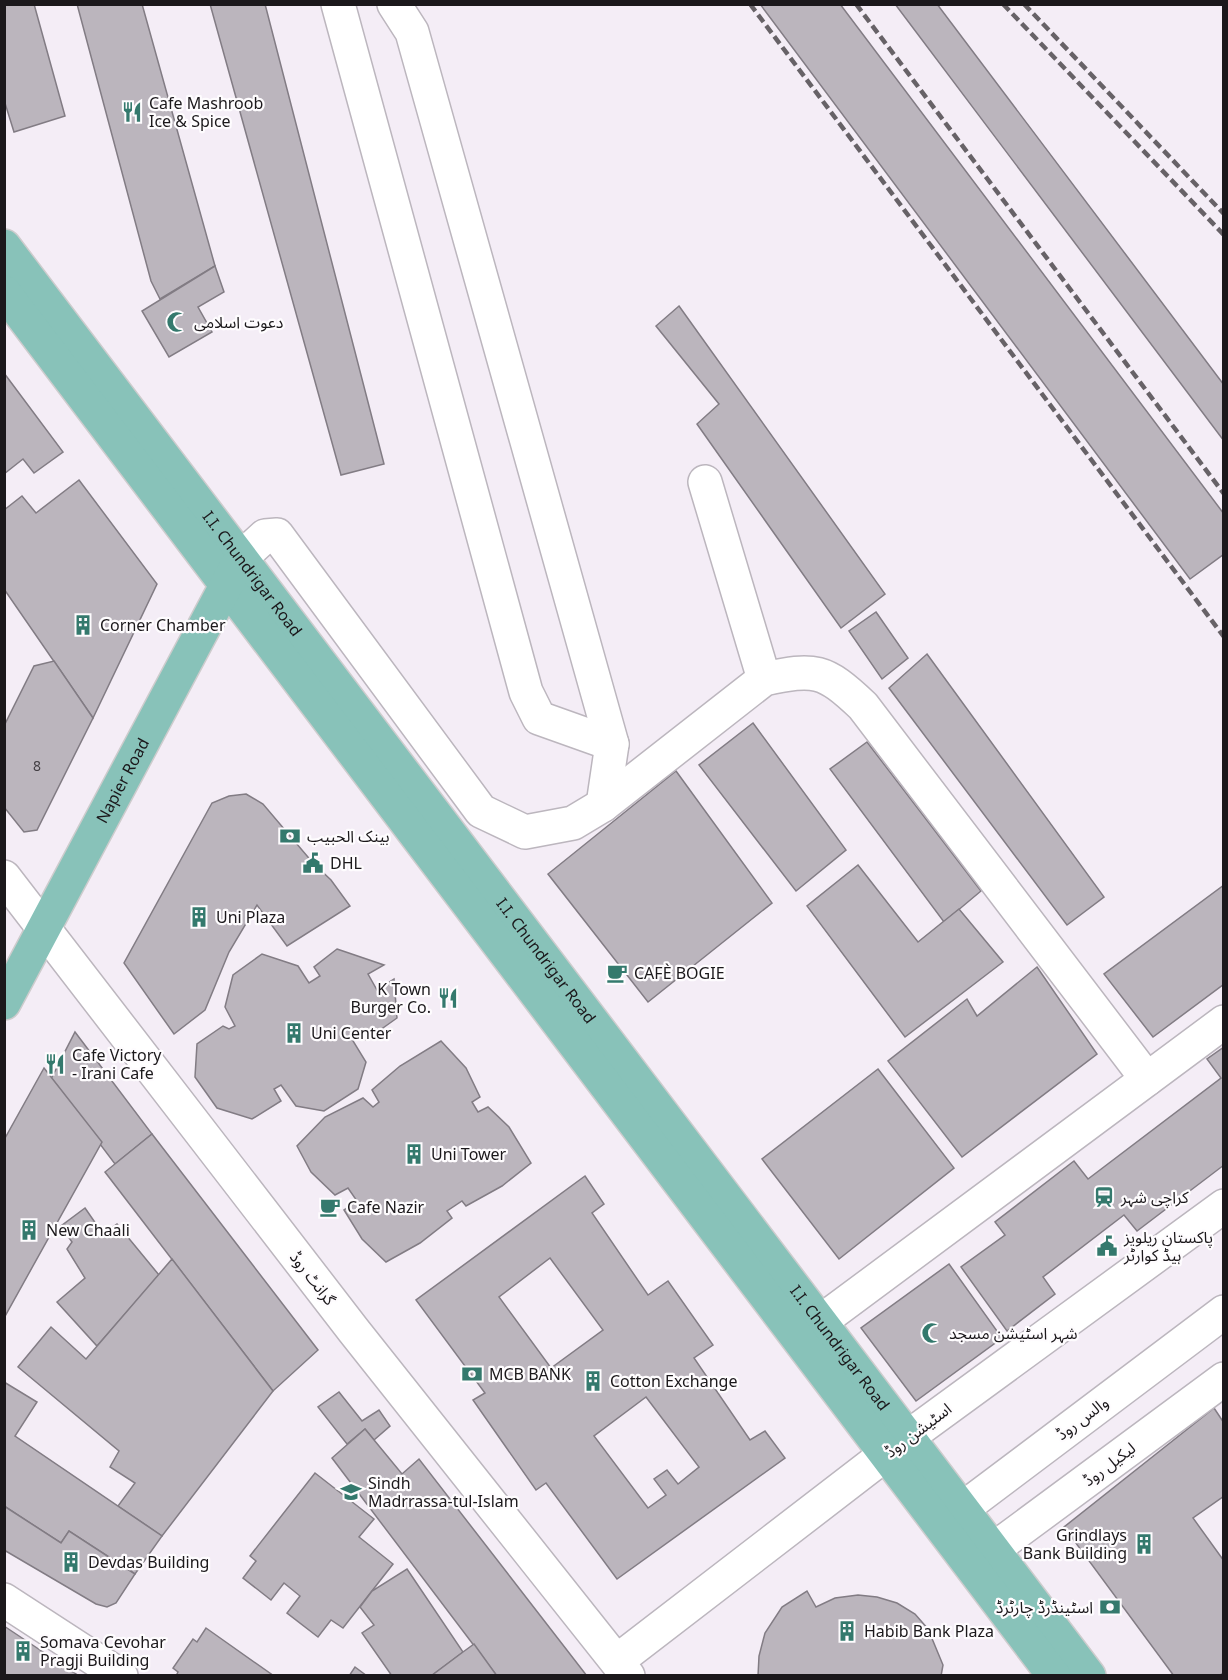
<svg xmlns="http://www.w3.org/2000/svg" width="1228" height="1680" viewBox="0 0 1228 1680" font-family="'Noto Sans','Noto Sans Arabic',sans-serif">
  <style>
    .building { fill: #bbb5bd; stroke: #827c84; stroke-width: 1.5; fill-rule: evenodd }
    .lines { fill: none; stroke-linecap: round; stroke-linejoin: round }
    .minor-casing { stroke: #bcb6be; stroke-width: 36 }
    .major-casing { stroke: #cdcccd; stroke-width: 36 }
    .minor { stroke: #fff; stroke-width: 33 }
    .major { stroke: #88c2b9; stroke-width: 33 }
    .rail { stroke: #676267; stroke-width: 4.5; stroke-dasharray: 9 4.5; stroke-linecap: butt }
    .labels { text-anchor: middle; stroke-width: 4.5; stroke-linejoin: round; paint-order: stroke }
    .number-label { font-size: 14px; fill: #433f44 }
    .poi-label { font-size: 16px; fill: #1b181b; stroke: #fefcfe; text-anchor: start }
    .street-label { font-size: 16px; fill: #1b181b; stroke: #fefcfe }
  </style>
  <rect width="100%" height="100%" fill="#f4edf6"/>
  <g class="building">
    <polygon points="4,4 34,4 65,116 14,132 4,100"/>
    <polygon points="77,4 142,4 215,266 160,299 151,281"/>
    <polygon points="210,4 265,4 384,464 341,475"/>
    <polygon points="760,4 840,4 1224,514 1224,554 1190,579"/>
    <polygon points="895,4 937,4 1224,385 1224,441"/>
    <polygon points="215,266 224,292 198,307 212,332 169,357 142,311"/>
    <polygon points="679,306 885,594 841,628 697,424 719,404 656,326"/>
    <polygon points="4,373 63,452 34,473 23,459 4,474"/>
    <polygon points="79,480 157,584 93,718 4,589 4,510 22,496 36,513"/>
    <polygon points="876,612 908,658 882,679 849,631"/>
    <polygon points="927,654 1104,897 1067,925 889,688"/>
    <polygon points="54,661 93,718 37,830 24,832 4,807 4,726 34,666"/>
    <polygon points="753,723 846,850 796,891 699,765"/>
    <polygon points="867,742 981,891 944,922 830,769"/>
    <polygon points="676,771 772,903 648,1002 548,874"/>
    <polygon points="246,794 263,804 313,863 331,880 350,906 287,946 257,905 229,952 205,1010 174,1034 124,963 212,803 229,796"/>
    <polygon points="858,865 918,942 959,909 1003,962 905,1037 807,906"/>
    <polygon points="1224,885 1224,984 1153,1037 1104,974"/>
    <polygon points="337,949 384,965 368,974 377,990 394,979 397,1018 366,1040 362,1034 353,1041 366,1062 358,1089 324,1111 296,1106 281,1085 274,1089 281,1101 252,1119 217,1108 195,1077 197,1044 223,1026 229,1029 235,1026 225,1007 233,975 262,954 298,966 309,983 320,976 314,967"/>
    <polygon points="1037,967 1097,1054 962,1157 888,1061 967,999 977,1016"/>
    <polygon points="75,1032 152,1134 115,1164 51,1079"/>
    <polygon points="441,1041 466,1068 480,1097 472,1102 478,1112 488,1107 509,1127 531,1163 502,1186 466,1206 462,1201 447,1211 452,1218 420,1243 386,1262 362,1239 344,1210 357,1201 348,1188 335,1195 311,1172 297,1146 325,1117 363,1098 373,1107 379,1102 372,1090 400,1066"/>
    <polygon points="1224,1047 1224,1165 1137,1231 1124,1215 1043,1277 1055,1294 1007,1331 961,1267 1005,1235 995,1222 1074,1161 1088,1179 1221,1078 1207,1059"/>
    <polygon points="44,1068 102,1142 4,1318 4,1140"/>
    <polygon points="878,1069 954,1168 839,1259 762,1159"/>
    <polygon points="152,1134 318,1350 273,1391 105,1172"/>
    <path d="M585,1176L604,1204L592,1213L648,1295L668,1281L713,1345L694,1358L750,1440L765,1431L785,1458L617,1579L546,1483L536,1490L473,1400L485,1393L416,1300ZM550,1258L603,1330L551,1368L499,1297ZM646,1397L699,1467L678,1484L667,1470L654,1479L666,1495L648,1508L594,1436Z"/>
    <polygon points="85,1208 103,1234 117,1224 159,1275 97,1346 57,1302 85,1278 67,1249 72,1242 61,1226"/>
    <polygon points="172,1259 273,1391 162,1536 118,1506 135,1483 110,1467 119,1451 18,1367 51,1327 86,1359"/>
    <polygon points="949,1264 1002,1338 916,1401 861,1328"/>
    <polygon points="4,1382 37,1402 15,1436 162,1536 135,1574 69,1531 61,1543 4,1506"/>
    <polygon points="339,1392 362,1421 379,1410 390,1426 374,1440 365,1429 347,1444 318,1407"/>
    <polygon points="1214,1408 1224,1423 1224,1496 1193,1518 1224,1561 1224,1672 1219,1676 1174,1676 1064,1527"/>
    <polygon points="365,1429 402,1474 419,1459 587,1676 497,1676 332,1458"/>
    <polygon points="315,1473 374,1519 359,1537 393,1564 343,1628 331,1620 318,1637 287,1613 300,1596 284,1583 271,1600 243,1578 256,1561 250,1556"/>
    <polygon points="4,1506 61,1543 69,1531 135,1574 116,1603 107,1607 96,1604 4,1550"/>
    <polygon points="407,1569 463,1652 431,1676 392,1676 362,1633 374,1625 360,1607 372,1591"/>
    <polygon points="807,1591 816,1607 835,1598 858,1595 877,1597 897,1603 915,1614 928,1629 943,1665 941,1676 758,1676 759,1656 765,1633 782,1607"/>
    <polygon points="4,1626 79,1676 4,1676"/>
    <polygon points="206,1628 274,1676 176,1676 178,1672 173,1668 193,1639 197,1642"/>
    <polygon points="474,1644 497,1676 431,1676 463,1652"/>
    <polygon points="355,1667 367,1676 349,1676"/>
  </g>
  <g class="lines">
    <g class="minor-casing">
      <g id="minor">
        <polyline points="338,4 526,692 539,718 612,744"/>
        <polyline points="394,4 412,32 612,744 603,805"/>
        <polyline points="705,482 764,679"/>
        <path d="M241,558L265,536L277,535L481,811L525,832L573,823L603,805L764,679C815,668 824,669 863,706L1147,1079"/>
        <polyline points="4,877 354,1331 628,1676"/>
        <polyline points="820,1322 1224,1022"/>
        <polyline points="941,1525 1224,1312"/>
        <polyline points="994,1549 1224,1379"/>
        <polyline points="4,1600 121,1676"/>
        <polyline points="617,1661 908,1437 1224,1206"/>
      </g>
    </g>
    <g class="major-casing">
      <g id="major">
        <path id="s1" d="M4,246L1089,1676"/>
        <polyline points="4,292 1054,1676"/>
        <path id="s2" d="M4,1003L236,567"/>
      </g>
    </g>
    <use href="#minor" class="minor"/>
    <use href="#major" class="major"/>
    <g class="rail">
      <polyline points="750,4 1224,637"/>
      <polyline points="856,4 1224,494"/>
      <polyline points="1003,4 1224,235"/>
      <polyline points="1024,4 1224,214"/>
    </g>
  </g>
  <defs>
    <g id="restaurant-bare" transform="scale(1.62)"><path d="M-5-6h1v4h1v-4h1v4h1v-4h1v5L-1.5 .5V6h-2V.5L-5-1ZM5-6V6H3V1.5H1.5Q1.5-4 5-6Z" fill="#34796d" stroke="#fefcfe" stroke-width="2.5" paint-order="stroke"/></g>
    <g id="mosque-bare" transform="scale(1.62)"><path d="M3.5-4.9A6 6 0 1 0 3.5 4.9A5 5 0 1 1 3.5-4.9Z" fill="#34796d" stroke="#fefcfe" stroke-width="2.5" paint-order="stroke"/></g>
    <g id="building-bare" transform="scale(1.62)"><path d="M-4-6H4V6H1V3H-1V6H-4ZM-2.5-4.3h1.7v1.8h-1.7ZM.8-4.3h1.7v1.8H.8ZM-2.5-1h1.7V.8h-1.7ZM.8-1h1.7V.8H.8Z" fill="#34796d" stroke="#fefcfe" stroke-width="2.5" paint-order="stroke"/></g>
    <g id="bank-bare" transform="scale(1.62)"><path d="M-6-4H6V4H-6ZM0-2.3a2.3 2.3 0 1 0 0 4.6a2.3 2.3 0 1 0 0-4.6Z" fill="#34796d" stroke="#fefcfe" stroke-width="2.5" paint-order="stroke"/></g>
    <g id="civic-bare" transform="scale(1.62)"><path d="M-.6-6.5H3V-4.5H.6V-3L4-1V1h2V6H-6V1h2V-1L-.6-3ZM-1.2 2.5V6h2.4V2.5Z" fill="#34796d" stroke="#fefcfe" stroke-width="2.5" paint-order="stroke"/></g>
    <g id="cafe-bare" transform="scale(1.62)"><path d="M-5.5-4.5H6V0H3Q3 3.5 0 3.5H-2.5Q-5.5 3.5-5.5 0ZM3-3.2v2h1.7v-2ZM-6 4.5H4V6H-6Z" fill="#34796d" stroke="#fefcfe" stroke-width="2.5" paint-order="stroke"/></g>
    <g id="station-bare" transform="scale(1.62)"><path d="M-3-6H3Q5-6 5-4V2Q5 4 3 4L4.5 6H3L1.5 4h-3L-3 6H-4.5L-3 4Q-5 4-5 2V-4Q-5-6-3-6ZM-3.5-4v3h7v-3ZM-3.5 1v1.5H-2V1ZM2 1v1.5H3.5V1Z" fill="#34796d" stroke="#fefcfe" stroke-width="2.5" paint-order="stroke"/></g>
    <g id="university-bare" transform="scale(1.62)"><path d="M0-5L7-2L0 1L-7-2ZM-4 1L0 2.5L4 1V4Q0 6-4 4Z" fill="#34796d" stroke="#fefcfe" stroke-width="2.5" paint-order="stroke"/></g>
  </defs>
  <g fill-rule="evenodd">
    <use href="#restaurant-bare" x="132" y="112"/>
    <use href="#mosque-bare" x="177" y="322"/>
    <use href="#building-bare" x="83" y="625"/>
    <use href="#bank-bare" x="290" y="836"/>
    <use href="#civic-bare" x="313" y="863"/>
    <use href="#building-bare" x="199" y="917"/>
    <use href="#cafe-bare" x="617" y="973"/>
    <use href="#restaurant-bare" x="448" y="998"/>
    <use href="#building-bare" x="294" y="1033"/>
    <use href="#restaurant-bare" x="55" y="1064"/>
    <use href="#building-bare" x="414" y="1154"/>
    <use href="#station-bare" x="1104" y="1197"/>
    <use href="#cafe-bare" x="330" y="1207"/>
    <use href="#building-bare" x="29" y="1230"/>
    <use href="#civic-bare" x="1107" y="1246"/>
    <use href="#mosque-bare" x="932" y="1333"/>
    <use href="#bank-bare" x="472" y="1374"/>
    <use href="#building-bare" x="593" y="1381"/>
    <use href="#university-bare" x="351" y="1492"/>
    <use href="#building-bare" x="1144" y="1544"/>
    <use href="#building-bare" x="71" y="1562"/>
    <use href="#bank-bare" x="1110" y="1607"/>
    <use href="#building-bare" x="847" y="1631"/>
    <use href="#building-bare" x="23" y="1651"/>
  </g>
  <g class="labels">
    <g class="number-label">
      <text x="37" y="771">8</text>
    </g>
    <g class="poi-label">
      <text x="149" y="109">Cafe Mashroob<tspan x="149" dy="18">Ice &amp; Spice</tspan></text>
      <text x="194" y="328">دعوت اسلامی</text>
      <text x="100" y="631">Corner Chamber</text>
      <text x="307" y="842">بينک الحبيب</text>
      <text x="330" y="869">DHL</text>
      <text x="216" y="923">Uni Plaza</text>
      <text x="634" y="979">CAFÈ BOGIE</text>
      <text x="431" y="995" text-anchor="end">K Town<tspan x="431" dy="18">Burger Co.</tspan></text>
      <text x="311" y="1039">Uni Center</text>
      <text x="72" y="1061">Cafe Victory<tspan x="72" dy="18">- Irani Cafe</tspan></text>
      <text x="431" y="1160">Uni Tower</text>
      <text x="1121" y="1203">کراچی شہر</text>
      <text x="347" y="1213">Cafe Nazir</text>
      <text x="46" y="1236">New Chaali</text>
      <text x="1124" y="1243">پاکستان ریلویز<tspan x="1124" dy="18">ہیڈ کوارٹر</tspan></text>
      <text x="949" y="1339">شہر اسٹیشن مسجد</text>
      <text x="489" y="1380">MCB BANK</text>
      <text x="610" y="1387">Cotton Exchange</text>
      <text x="368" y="1489">Sindh<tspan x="368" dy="18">Madrrassa-tul-Islam</tspan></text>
      <text x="1127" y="1541" text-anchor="end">Grindlays<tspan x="1127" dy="18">Bank Building</tspan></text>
      <text x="88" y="1568">Devdas Building</text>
      <text x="1093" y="1613" text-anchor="end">اسٹینڈرڈ چارٹرڈ</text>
      <text x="864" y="1637">Habib Bank Plaza</text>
      <text x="40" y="1648">Somava Cevohar<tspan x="40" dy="18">Pragji Building</tspan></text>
    </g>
    <g class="street-label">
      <text dy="6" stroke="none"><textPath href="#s1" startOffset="411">I.I. Chundrigar Road</textPath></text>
      <text dy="6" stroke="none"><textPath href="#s2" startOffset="252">Napier Road</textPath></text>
      <text dy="6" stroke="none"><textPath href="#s1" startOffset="897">I.I. Chundrigar Road</textPath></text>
      <text transform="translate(313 1278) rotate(52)" y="6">گرانٹ روڈ</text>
      <text dy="6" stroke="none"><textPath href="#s1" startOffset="1383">I.I. Chundrigar Road</textPath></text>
      <text transform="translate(1082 1418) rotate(-37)" y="6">والس روڈ</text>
      <text transform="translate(918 1430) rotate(-37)" y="6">اسٹیشن روڈ</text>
      <text transform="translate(1109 1464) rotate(-37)" y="6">لیکیل روڈ</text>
    </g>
  </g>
  <rect width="1228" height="1680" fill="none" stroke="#1b181b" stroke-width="12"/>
</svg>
